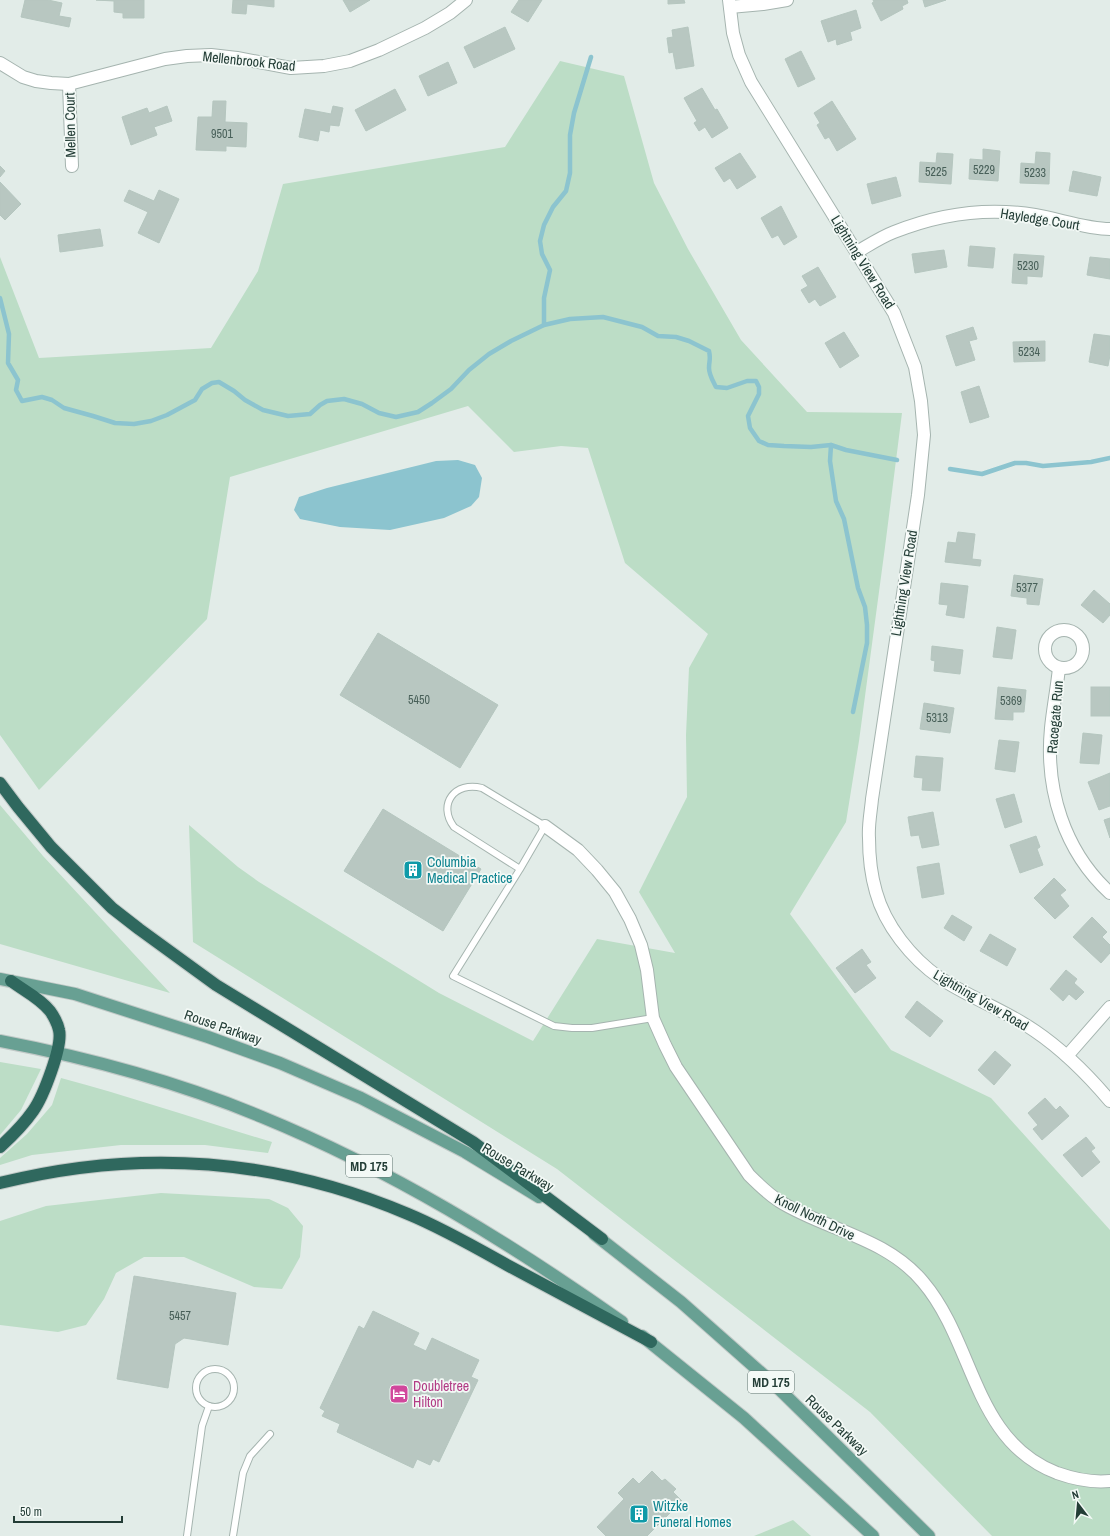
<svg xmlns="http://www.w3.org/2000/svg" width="1110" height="1536" viewBox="0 0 1110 1536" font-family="'Archivo Narrow',sans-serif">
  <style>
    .green { fill: #bcddc6 }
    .water { fill: #8cc4cf }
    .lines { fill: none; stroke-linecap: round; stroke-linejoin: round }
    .stream { stroke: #8cc4cf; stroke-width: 4.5 }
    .building { fill: #b8c7c1; stroke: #b5c6bf }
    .service-casing { stroke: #a5b4af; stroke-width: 8 }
    .minor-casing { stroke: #a5b4af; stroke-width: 14 }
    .primary-casing { stroke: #c1c9c7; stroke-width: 14 }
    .motorway-casing { stroke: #c1c9c7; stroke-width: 14 }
    .service { stroke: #fff; stroke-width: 6 }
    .minor { stroke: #fff; stroke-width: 12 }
    .primary { stroke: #68a093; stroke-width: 12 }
    .motorway { stroke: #2f685e; stroke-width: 12 }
    .labels { text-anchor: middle; stroke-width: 3.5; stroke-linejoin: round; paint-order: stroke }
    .number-label { font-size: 12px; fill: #486059 }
    .shield { fill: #f3f9f6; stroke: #617570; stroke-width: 1 }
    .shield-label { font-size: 13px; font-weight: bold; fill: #233d36 }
    .street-label { font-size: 14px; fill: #233d36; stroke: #f3f9f6 }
    .culture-label { font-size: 14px; fill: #0d838f; stroke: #f3f9f6; text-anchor: start }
    .hotel-label { font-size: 14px; fill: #b23c85; stroke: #f3f9f6; text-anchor: start }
  </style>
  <rect width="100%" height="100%" fill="#e2ece8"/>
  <g class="green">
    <polygon points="560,61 624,76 654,183 688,249 741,340 807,412 902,413 885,547 859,741 846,822 790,914 891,1050 991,1098 1110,1230 1110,1536 992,1536 870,1412 557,1169 193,942 189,825 238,867 259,882 439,993 533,1041 597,939 675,953 639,892 687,797 686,735 689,668 708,634 625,563 588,448 561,446 514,452 468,406 230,477 207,619 39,790 0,735 0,257 39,358 211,348 258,271 283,184 505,147"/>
    <polygon points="0,805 43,856 170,993 0,944"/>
    <polygon points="0,1062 41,1069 21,1110 0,1135"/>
    <path d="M61,1078C132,1097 202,1121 272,1142L268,1153L205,1145H121L32,1155L0,1165V1158L27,1134L52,1105Z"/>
    <polygon points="161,1193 269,1199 288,1208 303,1226 300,1257 282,1289 254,1287 184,1257 144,1257 116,1273 104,1299 86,1325 58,1332 0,1325 0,1221 46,1206"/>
    <polygon points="793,1520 811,1536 754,1536"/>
  </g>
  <polygon class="water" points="458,460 475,465 482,478 479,497 471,506 444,518 390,530 340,527 300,519 294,510 299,497 327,488 436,461"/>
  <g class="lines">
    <g class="stream">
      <path d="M0,298L9,334L8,363L18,380L16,390L22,401L42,397L52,400L64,408L93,416L115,423L134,424L151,421L167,415L195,400L202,389L212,383L219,382L234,391L245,400L263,410L288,416L310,414L320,405L327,401L344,399L362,404L379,413L396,417L418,412L432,403L451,389L469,370L489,354L511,341L544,325L570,319L603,317L642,327L658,336L676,337L689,341L709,351C711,359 709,361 709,368C709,375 713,381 716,387L727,388L747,381H756L759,387V394L748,416L750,428L759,441L768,445L784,446L811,447L831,445L846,450L897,460"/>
      <polyline points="544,325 544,298 550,270 542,254 540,241 544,225 553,207 566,191 570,173 570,135 574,113 591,57"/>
      <polyline points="831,445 830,461 836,501 844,519 858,588 865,607 867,625 867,643 853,712"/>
      <polyline points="950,469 982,474 1015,463 1026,463 1043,466 1091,462 1110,458"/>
    </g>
  </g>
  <g class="building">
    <polygon points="25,0 48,0 62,3 59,16 71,18 69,27 21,17"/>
    <polygon points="96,0 144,0 144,18 123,18 123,13 114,12 114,1"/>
    <polygon points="233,0 274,0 274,7 247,4 246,14 232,13"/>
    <polygon points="343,0 370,0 350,12"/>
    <polygon points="519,0 542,0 528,22 511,12"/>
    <polygon points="668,0 684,0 685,3 668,4"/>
    <polygon points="873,0 907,0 908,3 902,6 903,9 881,21 872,3 874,2"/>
    <polygon points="923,0 946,0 925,7"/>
    <polygon points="856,10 861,28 850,32 852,40 837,45 836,39 828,42 821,21"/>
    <polygon points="505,27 515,49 474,68 464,47"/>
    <polygon points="688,27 694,66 676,69 673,52 669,53 667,38 673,37 672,30"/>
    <polygon points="801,51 815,79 798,87 785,59"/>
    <polygon points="448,62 457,83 428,96 419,76"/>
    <polygon points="702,88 715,110 717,109 728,128 712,138 705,127 699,131 694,123 697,121 684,98"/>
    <polygon points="395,89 406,110 366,131 355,110"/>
    <polygon points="213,101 226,101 225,122 247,123 246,147 226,146 226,151 196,150 198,117 212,117"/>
    <polygon points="832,101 856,139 837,151 829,137 825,139 817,125 820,123 814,113"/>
    <polygon points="167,106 172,121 154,127 157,135 131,145 122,117 147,108 149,113"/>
    <polygon points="333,106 343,108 339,126 330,125 329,132 320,130 318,141 299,137 305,109 331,114"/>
    <polygon points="983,149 1000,151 998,181 969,179 970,159 983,160"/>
    <polygon points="1036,152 1050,153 1049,184 1020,183 1021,163 1035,164"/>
    <polygon points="740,153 756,177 737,189 730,178 724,182 715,168"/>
    <polygon points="937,153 953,154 951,184 919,182 920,162 936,163"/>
    <polygon points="0,166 5,171 0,177"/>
    <polygon points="1073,171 1101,177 1097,196 1069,191"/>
    <polygon points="896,177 901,196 872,204 867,184"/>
    <polygon points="0,182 21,204 5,220 0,215"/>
    <polygon points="129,190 154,201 159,190 179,199 159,243 138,233 148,212 124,201"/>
    <polygon points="781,206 797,237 784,245 778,235 772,238 761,218"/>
    <polygon points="100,229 103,246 60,252 58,235"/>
    <polygon points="970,246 995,248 993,268 968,266"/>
    <polygon points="944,250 947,267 915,273 912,254"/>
    <polygon points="1014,254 1044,256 1042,277 1027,276 1027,284 1012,283"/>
    <polygon points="1090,257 1110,259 1110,279 1087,275"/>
    <polygon points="818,267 836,297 820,306 815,299 809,303 801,290 808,286 802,276"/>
    <polygon points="973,327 977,339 969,341 975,360 956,366 946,336"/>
    <polygon points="844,332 859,356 840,368 825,343"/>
    <polygon points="1094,334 1110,336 1110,355 1108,366 1089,362"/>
    <polygon points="1045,341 1045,361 1014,362 1013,342"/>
    <polygon points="979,386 989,417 970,423 961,392"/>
    <polygon points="958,532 975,534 972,559 981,560 980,566 945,562 948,542 956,543"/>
    <polygon points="1014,575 1043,579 1039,605 1027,604 1027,598 1011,596"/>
    <polygon points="941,583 968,586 964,618 946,615 948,605 939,604"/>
    <polygon points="1094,590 1110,604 1110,615 1103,623 1081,605"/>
    <polygon points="997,627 1016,630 1012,659 993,657"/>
    <polygon points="378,633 498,705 460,768 340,695"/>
    <polygon points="932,646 963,650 960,674 934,671 935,661 931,660"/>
    <polygon points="998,687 1026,690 1024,712 1013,712 1013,720 995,719"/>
    <rect x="1091" y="687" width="19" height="29"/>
    <polygon points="924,703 954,708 950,733 920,729"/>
    <polygon points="1083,733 1102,735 1099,764 1080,763"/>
    <polygon points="999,740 1019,742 1015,772 995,769"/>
    <polygon points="916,756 943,758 940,791 922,790 923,778 914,777"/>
    <polygon points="1110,773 1110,806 1099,810 1088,782"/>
    <polygon points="1014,794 1022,822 1005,828 996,799"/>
    <polygon points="383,809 481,869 443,931 344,871"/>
    <polygon points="933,812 939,845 922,848 919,835 911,836 908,817"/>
    <polygon points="1110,818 1110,838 1104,820"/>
    <polygon points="1036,836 1040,847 1037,849 1043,865 1020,873 1010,845"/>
    <polygon points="939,863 944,894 922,898 917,867"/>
    <polygon points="1054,878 1066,890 1060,895 1069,906 1055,919 1034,898"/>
    <polygon points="952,915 972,927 964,941 944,928"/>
    <polygon points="1092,917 1107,932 1102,937 1110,945 1110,953 1101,963 1073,937"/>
    <polygon points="990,934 1016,949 1007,966 980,951"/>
    <polygon points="862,949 871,962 866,965 876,978 855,993 836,968"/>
    <polygon points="1066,970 1077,979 1074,983 1084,992 1076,1000 1069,994 1063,1001 1050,989"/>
    <polygon points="917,1001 943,1021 930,1037 905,1017"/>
    <polygon points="995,1051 1011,1065 994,1085 978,1070"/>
    <polygon points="1045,1098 1056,1110 1060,1106 1069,1116 1042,1140 1033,1129 1038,1125 1028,1113"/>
    <polygon points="1086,1137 1095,1148 1091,1151 1100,1162 1082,1177 1063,1155"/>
    <polygon points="134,1276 236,1293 228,1345 184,1338 175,1344 168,1388 117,1379"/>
    <polygon points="373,1311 419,1333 413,1345 426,1351 432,1338 479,1360 471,1377 478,1380 439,1462 433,1459 430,1465 417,1459 413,1468 337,1432 340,1424 322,1416 325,1411 320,1408 359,1326 364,1329"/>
    <polygon points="652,1471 662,1481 665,1479 676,1489 673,1492 682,1501 647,1536 606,1536 597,1527 624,1499 618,1493 633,1478 639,1484"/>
  </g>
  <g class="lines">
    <g class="service-casing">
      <g id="service">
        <path d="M520,869L454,827C437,804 455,781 482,788L545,826L520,869L453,976L554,1026L572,1028H592L653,1018"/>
        <circle cx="215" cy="1388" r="19"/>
        <polyline points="187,1536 202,1426 209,1406"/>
        <polyline points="233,1536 243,1473 250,1456 270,1434"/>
      </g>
    </g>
    <g class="minor-casing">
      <g id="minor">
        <path d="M729,0L733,33L739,55L751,82L894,313L915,367L921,401L924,435L918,495L872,799C871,811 868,825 869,838C869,856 871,875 876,892C885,925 911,958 940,978C970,998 1005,1010 1035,1031C1063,1050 1088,1075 1110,1101"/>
        <polyline points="730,7 763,4 787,0"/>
        <polyline points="0,63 23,77 36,81 51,83 69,84 165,59 187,56 211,55 237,58 291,68 324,66 350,61 379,50 425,28 450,13 466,0"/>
        <polyline points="69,84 72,166"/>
        <path d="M857,252C869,245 881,237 894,232C939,214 987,207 1035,215C1059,219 1087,229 1110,229"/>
        <circle cx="1064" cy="649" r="19"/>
        <path d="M1059,668C1057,688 1053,708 1051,728C1045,789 1064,851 1110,893"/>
        <path d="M545,826L578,850L597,870L615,892L630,919L641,945L647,970L653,1018L665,1045L676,1067L749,1175C758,1184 767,1193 779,1201C825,1230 886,1237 923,1282C975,1343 973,1441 1057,1473C1074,1479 1091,1483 1110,1481"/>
        <polyline points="1067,1056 1110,1007"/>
      </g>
    </g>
    <g class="primary-casing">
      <g id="primary">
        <polyline points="0,979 75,994 208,1037 280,1063 361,1098 465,1152 539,1197"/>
        <path d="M0,1041C89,1058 178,1082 262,1117C391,1170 509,1242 622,1322"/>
        <polyline points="594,1234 681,1302 776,1386 929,1536"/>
        <polyline points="642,1336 744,1418 873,1536"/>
      </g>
    </g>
    <g class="motorway-casing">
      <g id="motorway">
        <polyline points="0,783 18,807 51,847 112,908 139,929 216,985 473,1142 602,1239"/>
        <path d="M0,1147C12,1136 24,1124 33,1111C43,1097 63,1046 59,1030C58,1024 53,1015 50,1011C40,998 23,990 11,981"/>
        <path d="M0,1183C140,1148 276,1158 408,1214C442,1228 475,1247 507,1265C555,1291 603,1316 651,1342"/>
      </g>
    </g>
    <use href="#service" class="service"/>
    <use href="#minor" class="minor"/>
    <use href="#primary" class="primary"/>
    <use href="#motorway" class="motorway"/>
  </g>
  <defs>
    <g id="building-square" transform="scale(1)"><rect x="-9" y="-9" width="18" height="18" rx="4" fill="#0f9aa8" stroke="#f3f9f6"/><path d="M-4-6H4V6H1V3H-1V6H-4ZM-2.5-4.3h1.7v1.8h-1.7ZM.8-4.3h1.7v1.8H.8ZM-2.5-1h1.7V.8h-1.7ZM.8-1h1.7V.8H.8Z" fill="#fff"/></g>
    <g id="hotel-square" transform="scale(1)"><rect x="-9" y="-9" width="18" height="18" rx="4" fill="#d1479c" stroke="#f3f9f6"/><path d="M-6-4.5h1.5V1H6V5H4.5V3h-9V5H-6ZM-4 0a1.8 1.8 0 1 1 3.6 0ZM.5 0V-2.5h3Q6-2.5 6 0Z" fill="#fff"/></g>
  </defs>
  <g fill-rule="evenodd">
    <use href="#building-square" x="413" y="870"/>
    <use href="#hotel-square" x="399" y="1394"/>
    <use href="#building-square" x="639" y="1514"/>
  </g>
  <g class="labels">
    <g class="number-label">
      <text x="222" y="138">9501</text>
      <text x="984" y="174">5229</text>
      <text x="936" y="176">5225</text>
      <text x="1035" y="177">5233</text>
      <text x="1028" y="270">5230</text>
      <text x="1029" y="356">5234</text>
      <text x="1027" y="592">5377</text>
      <text x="419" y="704">5450</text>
      <text x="1011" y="705">5369</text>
      <text x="937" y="722">5313</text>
      <text x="180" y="1320">5457</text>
    </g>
    <g class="shield">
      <rect x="346" y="1155" width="46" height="22" rx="3"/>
      <rect x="748" y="1371" width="46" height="22" rx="3"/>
    </g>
    <g class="shield-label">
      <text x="369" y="1171">MD 175</text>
      <text x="771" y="1387">MD 175</text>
    </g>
    <g class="street-label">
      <text transform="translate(249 61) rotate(6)" y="5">Mellenbrook Road</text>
      <text transform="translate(70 125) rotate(-91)" y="5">Mellen Court</text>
      <text transform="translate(1040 219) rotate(9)" y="5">Hayledge Court</text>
      <text transform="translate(863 262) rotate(58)" y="5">Lightning View Road</text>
      <text transform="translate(904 583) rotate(-81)" y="5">Lightning View Road</text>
      <text transform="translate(1055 717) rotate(-85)" y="5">Racegate Run</text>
      <text transform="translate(981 1000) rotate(30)" y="5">Lightning View Road</text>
      <text transform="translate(223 1027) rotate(19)" y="5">Rouse Parkway</text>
      <text transform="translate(518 1167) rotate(31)" y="5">Rouse Parkway</text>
      <text transform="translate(815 1217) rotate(26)" y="5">Knoll North Drive</text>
      <text transform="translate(837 1425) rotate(44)" y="5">Rouse Parkway</text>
    </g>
    <g class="culture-label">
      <text x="427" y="867">Columbia<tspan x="427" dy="16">Medical Practice</tspan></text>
      <text x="653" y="1511">Witzke<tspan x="653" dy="16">Funeral Homes</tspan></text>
    </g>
    <g class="hotel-label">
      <text x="413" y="1391">Doubletree<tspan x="413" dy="16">Hilton</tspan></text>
    </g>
  </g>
  <g transform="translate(1078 1504) rotate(344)" stroke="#f3f9f6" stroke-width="3" paint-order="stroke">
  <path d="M0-3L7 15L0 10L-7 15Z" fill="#233d36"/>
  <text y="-6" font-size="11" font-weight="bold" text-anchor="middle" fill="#233d36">N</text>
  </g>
  <path d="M14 1516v6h108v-6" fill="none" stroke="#233d36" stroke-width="2"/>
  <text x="20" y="1516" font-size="12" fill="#233d36" stroke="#f3f9f6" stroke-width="3" paint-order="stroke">50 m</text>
</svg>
